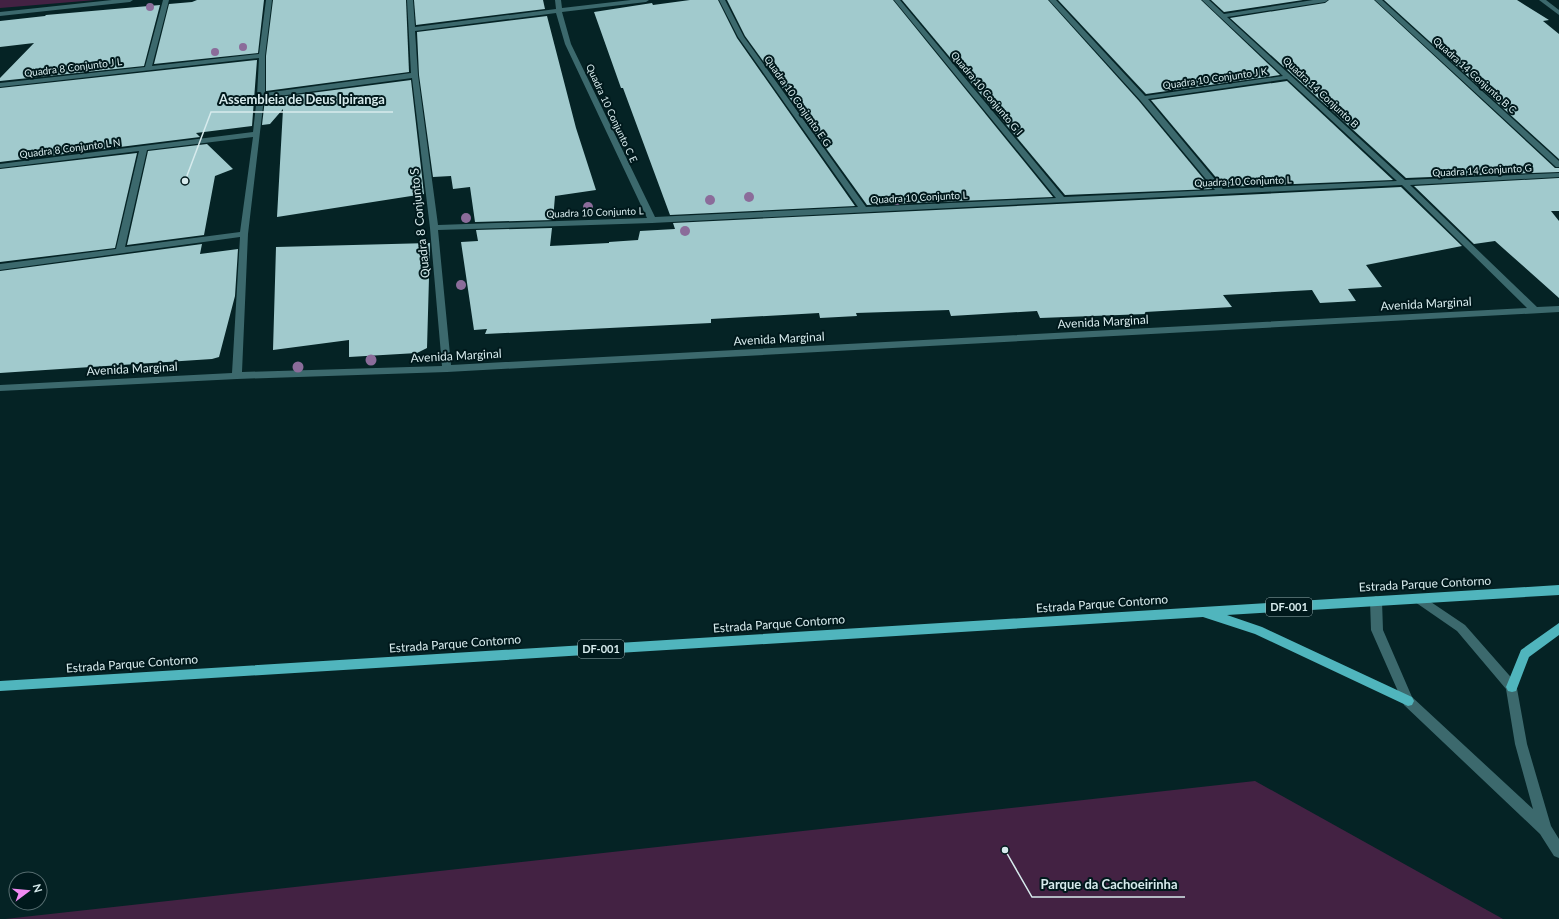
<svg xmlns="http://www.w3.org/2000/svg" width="1559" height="919" viewBox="0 0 1559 919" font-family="Lato,sans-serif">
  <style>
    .green { fill: #432243 }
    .building { fill: #a1cacd }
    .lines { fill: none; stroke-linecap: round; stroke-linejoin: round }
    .minor { fill: #3c696d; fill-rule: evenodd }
    .major { fill: #50b5bd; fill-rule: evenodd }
    .tree { fill: #8b6c9a }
    .labels { text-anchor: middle; stroke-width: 4; stroke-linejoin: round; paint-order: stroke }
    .far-street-label { font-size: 10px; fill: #d7ebed; stroke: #00191c }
    .shield { fill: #00191c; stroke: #96acae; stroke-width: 1 }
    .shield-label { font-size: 11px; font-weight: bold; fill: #d7ebed }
    .street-label { font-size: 12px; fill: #d7ebed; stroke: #00191c }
    .leader { fill: none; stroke: #d7ebed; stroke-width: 1.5 }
    .callout-dot { fill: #d7ebed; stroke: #00191c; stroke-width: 1.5 }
    .callout-label { font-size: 13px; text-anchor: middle; font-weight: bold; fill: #d7ebed; stroke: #00191c; stroke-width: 4; stroke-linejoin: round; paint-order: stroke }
  </style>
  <rect width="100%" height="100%" fill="#052325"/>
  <g class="green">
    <polygon points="0,0 96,0 0,8"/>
    <polygon points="1255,781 1503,919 5,919"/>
  </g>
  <g class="building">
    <polygon points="197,0 264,0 258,53 154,64 169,4 192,2"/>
    <polygon points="273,0 406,0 409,72 266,91 266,56"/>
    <polygon points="414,0 543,0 545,9 416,25"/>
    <polygon points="690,0 718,0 737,38 855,206 670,215 623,88 621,88 594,12 652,3 653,5"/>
    <polygon points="727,0 893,0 1053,197 867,205 745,36"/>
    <polygon points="902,0 1048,0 1139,101 1212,189 1065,195"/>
    <polygon points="1058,0 1201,0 1280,75 1146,94"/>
    <polygon points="1211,0 1303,0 1224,12"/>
    <polygon points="1329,0 1374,0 1555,168 1559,168 1559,172 1406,178 1230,18 1325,3"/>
    <polygon points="1384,0 1517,0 1549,20 1543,21 1559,34 1559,159"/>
    <polygon points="160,5 144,66 0,81 0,78 34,43 0,47 0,21 45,16 46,15"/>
    <polygon points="547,16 576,128 596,190 555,196 553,220 475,222 470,187 453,189 451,176 433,177 419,75 417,32"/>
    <polygon points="257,60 252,126 196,133 200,137 0,162 0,88"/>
    <polygon points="411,80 424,194 277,217 283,109 270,124 262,125 265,99"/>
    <polygon points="1287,81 1393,180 1224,187 1151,100"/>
    <polygon points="207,144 233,169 215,176 204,235 127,245 148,151"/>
    <polygon points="137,153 115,248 0,262 0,169"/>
    <polygon points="1559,178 1559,211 1551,211 1559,221 1559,298 1495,241 1474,244 1414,186"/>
    <polygon points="1401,187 1462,246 1366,265 1382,287 1348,289 1356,301 1320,303 1312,290 1223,295 1232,307 1145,312 1146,314 1040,318 1037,311 951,316 949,310 856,313 857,316 820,318 819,313 711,319 711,323 485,334 487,329 474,330 461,242 478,241 476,230 552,228 550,246 609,243 609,242 638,240 640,231 675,229 673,223"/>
    <polygon points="430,243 427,348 417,353 349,357 349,340 273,350 276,247"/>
    <polygon points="202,244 200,254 238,249 235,296 219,357 212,359 0,373 0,271"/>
  </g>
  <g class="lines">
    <g class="minor">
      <polygon points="112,0 133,0 130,2 0,16 0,12"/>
      <path d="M163,0H169L152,66L259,54L266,0H272L265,56V93L411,73L407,0H413L415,27L556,9L555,0H561L562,8L631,0H649L646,2L562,12L571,44L655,217L858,207L738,37L719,0H725L744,37L866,207L1056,198L894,0H900L1064,197L1215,190L1140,100L1049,0H1056L1145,96L1283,76L1202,0H1209L1224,14L1313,0H1328L1325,2L1227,17L1405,180L1559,173V177L1410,185L1537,307L1559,306V312L447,372L237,379L0,391V385L232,373L240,237L0,270V264L116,249L139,151L0,168V164L253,132L257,96L259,58L0,87V83L145,67ZM556,13L565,44L647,218L438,225L418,75L415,31ZM412,78L430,228L442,366L242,372L248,234L264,98ZM1287,79L1397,181L1223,189L1148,99ZM253,137L240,232L125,247L147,150ZM1402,185L1527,308L451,365L438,230L652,223Z"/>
      <polygon points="1375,0 1382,0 1559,161 1559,167 1556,167"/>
      <polygon points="1539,0 1546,0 1559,10 1559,15"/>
      <polygon points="1419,594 1465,625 1516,683 1527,744 1551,826 1559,839 1559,858 1554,856 1540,834 1404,705 1371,630 1370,601 1372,598 1376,596 1380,598 1382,601 1383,630 1412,697 1533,809 1515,744 1506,689 1457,631 1415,602 1413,599 1415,596"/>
    </g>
    <g class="major">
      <polygon points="1559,585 1559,595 1227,615 1262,627 1412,697 1414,701 1412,705 1408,706 1255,634 1203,617 0,691 0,681"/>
      <polygon points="1559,623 1559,635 1529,657 1516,691 1512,692 1508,691 1506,687 1521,650"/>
    </g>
  </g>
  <g class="tree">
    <circle cx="150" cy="7" r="4"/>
    <circle cx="243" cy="47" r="4"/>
    <circle cx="215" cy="52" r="4"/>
    <circle cx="749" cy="197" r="5"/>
    <circle cx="710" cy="200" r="5"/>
    <circle cx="897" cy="200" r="5"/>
    <circle cx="588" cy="207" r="5"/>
    <circle cx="466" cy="218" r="5"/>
    <circle cx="685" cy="231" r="5"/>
    <circle cx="461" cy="285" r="5"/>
    <circle cx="371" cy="360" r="5.5"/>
    <circle cx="298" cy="367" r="5.5"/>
  </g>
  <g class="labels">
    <g class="far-street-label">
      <text transform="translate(73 67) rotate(-7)" y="4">Quadra 8 Conjunto J L</text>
      <text transform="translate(1475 75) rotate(42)" y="4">Quadra 14 Conjunto B C</text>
      <text transform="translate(1215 78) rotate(-8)" y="4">Quadra 10 Conjunto J K</text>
      <text transform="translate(1321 92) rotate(43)" y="4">Quadra 14 Conjunto B</text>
      <text transform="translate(987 93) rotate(50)" y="4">Quadra 10 Conjunto G I</text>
      <text transform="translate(798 101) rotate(55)" y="4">Quadra 10 Conjunto E G</text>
      <text transform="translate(612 113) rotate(65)" y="4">Quadra 10 Conjunto C E</text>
      <text transform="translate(70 148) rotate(-7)" y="4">Quadra 8 Conjunto L N</text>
      <text transform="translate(1482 170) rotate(-3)" y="4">Quadra 14 Conjunto G</text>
      <text transform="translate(1243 181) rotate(-2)" y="4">Quadra 10 Conjunto L</text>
      <text transform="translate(919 197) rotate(-3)" y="4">Quadra 10 Conjunto L</text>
      <text transform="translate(595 212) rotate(-2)" y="4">Quadra 10 Conjunto L</text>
    </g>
    <g class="shield">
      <rect x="1266" y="598" width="46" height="18" rx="3"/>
      <rect x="578" y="640" width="46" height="18" rx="3"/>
    </g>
    <g class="shield-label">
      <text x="1289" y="611">DF-001</text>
      <text x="601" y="653">DF-001</text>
    </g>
    <g class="street-label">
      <text transform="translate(420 223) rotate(-96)" y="4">Quadra 8 Conjunto S</text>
      <text transform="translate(1426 304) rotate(-3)" y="4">Avenida Marginal</text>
      <text transform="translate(1103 322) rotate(-3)" y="4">Avenida Marginal</text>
      <text transform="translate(779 339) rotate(-3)" y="4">Avenida Marginal</text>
      <text transform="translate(456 356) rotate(-3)" y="4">Avenida Marginal</text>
      <text transform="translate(132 369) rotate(-3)" y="4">Avenida Marginal</text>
      <text transform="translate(1425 584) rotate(-3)" y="4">Estrada Parque Contorno</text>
      <text transform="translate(1102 604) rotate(-4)" y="4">Estrada Parque Contorno</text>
      <text transform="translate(779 624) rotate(-4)" y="4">Estrada Parque Contorno</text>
      <text transform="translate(455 644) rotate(-4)" y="4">Estrada Parque Contorno</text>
      <text transform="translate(132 664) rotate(-4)" y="4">Estrada Parque Contorno</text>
    </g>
  </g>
  <path class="leader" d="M185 181L211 112H393M1005 850L1032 897H1185"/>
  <g class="callout-dot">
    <circle cx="185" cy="181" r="4"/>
    <circle cx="1005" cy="850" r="4"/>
  </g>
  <g class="callout-label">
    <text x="302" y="104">Assembleia de Deus Ipiranga</text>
    <text x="1109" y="889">Parque da Cachoeirinha</text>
  </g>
  <g transform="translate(28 891) rotate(74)"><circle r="19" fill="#00191c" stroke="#566d70"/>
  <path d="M0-3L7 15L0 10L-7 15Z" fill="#f28af3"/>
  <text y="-6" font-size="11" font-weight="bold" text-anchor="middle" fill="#d7ebed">N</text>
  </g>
</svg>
